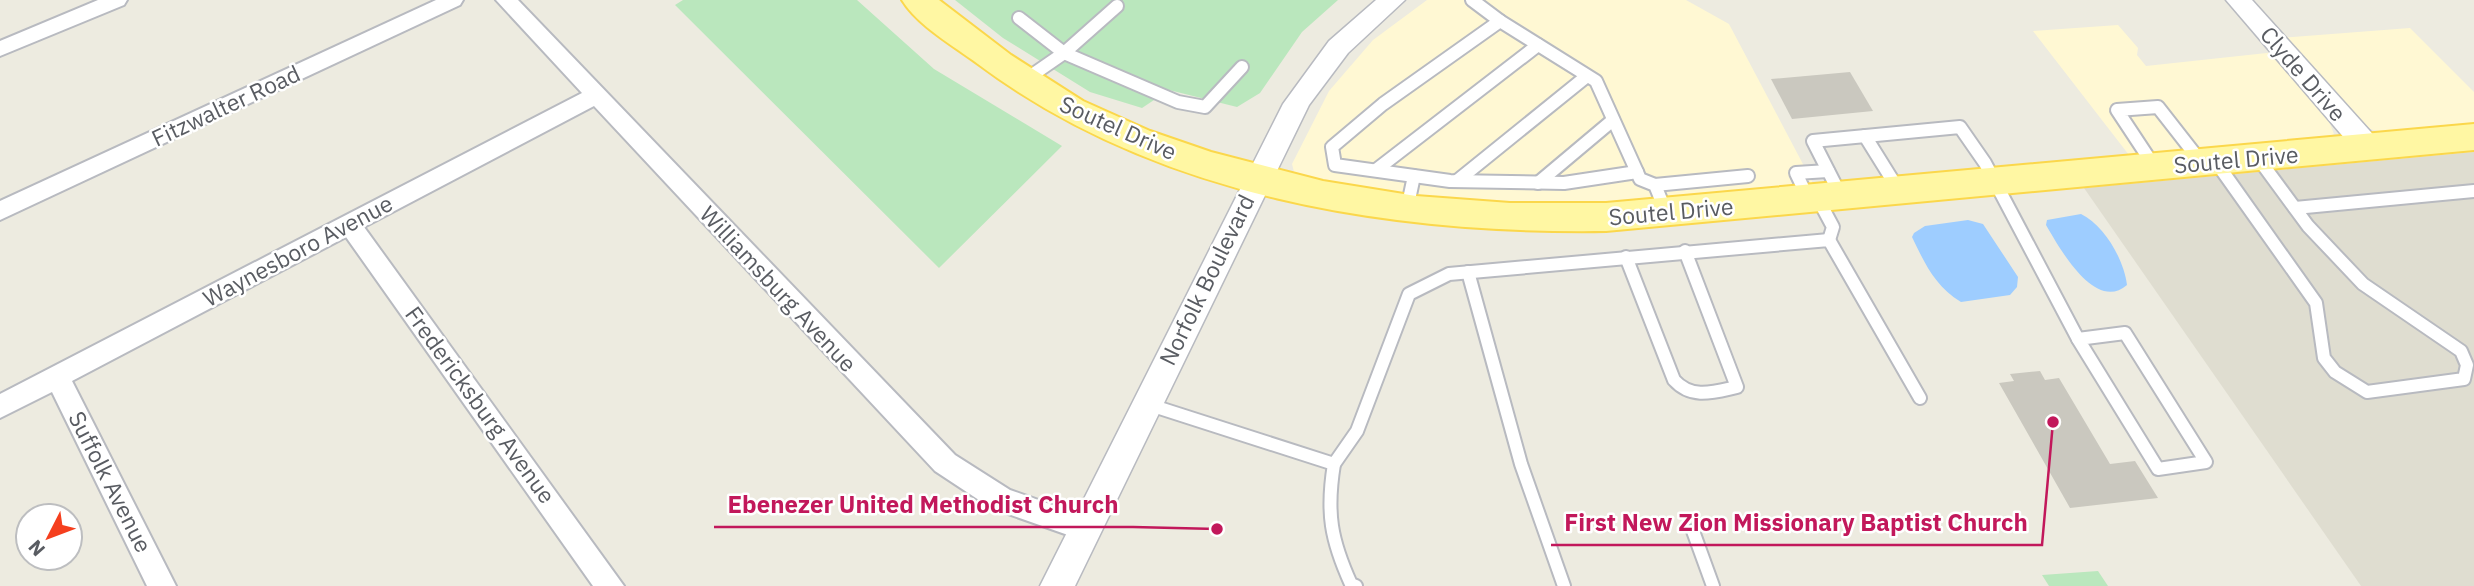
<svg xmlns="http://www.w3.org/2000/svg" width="2474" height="586" viewBox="0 0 2474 586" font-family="'IBM Plex Sans',sans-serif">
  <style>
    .commercial { fill: #fff8d3 }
    .education { fill: #dfddd0 }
    .green { fill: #bae7bd }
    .water { fill: #9ecdff }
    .building { fill: #cac8bf }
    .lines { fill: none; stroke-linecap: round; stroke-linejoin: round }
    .service-casing { stroke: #b8bac0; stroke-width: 16 }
    .minor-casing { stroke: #b8bac0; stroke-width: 4 }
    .tertiary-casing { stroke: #b8bac0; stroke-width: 3 }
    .primary-casing { stroke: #fbd74b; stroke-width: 4 }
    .service { stroke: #fff; stroke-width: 12 }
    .minor { fill: #fff; fill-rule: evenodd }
    .tertiary { fill: #fff; fill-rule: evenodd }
    .primary { fill: #fff7a3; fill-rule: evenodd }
    .labels { text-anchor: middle; stroke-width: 5; stroke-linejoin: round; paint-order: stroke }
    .street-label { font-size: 23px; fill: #595c62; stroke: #fff }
    .leader { fill: none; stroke: #c2185b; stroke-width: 2.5 }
    .callout-dot { fill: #c2185b; stroke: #fff; stroke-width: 2.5 }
    .callout-label { font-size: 24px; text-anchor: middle; font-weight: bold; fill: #c2185b; stroke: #fff; stroke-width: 5; stroke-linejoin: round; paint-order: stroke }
  </style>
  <rect width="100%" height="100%" fill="#edebe0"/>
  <g class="commercial">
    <polygon points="1427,0 1686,0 1729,24 1814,185 1643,201 1540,205 1440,200 1301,178 1294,172 1292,164 1329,91 1373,40"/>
    <polygon points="2118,25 2138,48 2137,55 2146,66 2276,52 2325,111 2334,134 2326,138 2129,155 2033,31"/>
    <polygon points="2410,28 2474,92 2474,124 2386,132 2373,130 2362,125 2280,38"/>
  </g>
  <polygon class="education" points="2474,152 2474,586 2361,586 2084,188"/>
  <g class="green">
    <polygon points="683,0 857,0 934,69 1062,146 939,268 675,5"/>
    <polygon points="955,0 1338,0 1302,32 1260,93 1237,107 1169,90 1142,108 1090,92 1003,38"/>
    <polygon points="2098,571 2108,586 2049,586 2042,575"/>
  </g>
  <g class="water">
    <path d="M2081,214C2105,226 2124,260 2127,285C2095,313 2059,247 2046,225L2047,220Z"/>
    <path d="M1968,220L1983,224L2018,277L2017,287L2010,295L1961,302C1935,286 1925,264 1912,237L1914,233L1925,226Z"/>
  </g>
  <g class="building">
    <polygon points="1850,72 1873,111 1792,119 1771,79"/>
    <polygon points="2040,371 2045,380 2059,378 2110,464 2135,461 2158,498 2070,508 1999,383 2014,381 2010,374"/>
  </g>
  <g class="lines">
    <g class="service-casing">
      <g id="service">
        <polyline points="1472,0 1500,21 1383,104 1332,147 1335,165 1450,181 1564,183 1637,172 1640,179 1655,185 1666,212"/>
        <polyline points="1019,18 1064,53 1178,102 1205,107 1242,67"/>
        <polyline points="1500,21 1596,81 1637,172"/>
        <polyline points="1025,80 1064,53 1117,6"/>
        <polyline points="1865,136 1898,189"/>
        <polyline points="2216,162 2316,303 2324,358 2335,372 2367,392 2464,379 2467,365 2461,351 2363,284 2308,226 2258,158"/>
        <polyline points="2154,166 2117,110 2158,107 2201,162"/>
        <polyline points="1376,170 1538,45"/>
        <polyline points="1457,181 1587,76"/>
        <polyline points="1538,183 1613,120"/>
        <polyline points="1655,185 1748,176"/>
        <polyline points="1841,196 1813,141 1960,127 1985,163 2078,339"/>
        <polyline points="1808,198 1796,173 1828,171"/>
        <polyline points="1818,199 1833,227 1829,240"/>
        <polyline points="2295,208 2474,191"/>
        <polyline points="1407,209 1414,176"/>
        <path d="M1626,257L1674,380C1692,400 1714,392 1737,387L1685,251"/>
        <polyline points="1468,272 1521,464 1564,586"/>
        <polygon points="2125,333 2206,462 2158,469 2078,339"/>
        <polyline points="1147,404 1334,464 1357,431 1409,294 1449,274 1829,240 1920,398"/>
        <path d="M1334,464C1326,513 1331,540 1351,584L1356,586"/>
        <polyline points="1693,531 1713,586"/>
      </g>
    </g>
    <g class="minor-casing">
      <g id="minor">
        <polygon points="98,0 127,0 124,5 0,56 0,41"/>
        <polygon points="436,0 463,0 460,5 0,220 0,201"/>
        <polygon points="496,0 518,0 955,455 1010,490 1095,520 1099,529 1095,538 1085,541 991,508 935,471 594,106 364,227 624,586 593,586 346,237 72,381 176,586 147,586 52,392 0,418 0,394 582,93"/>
      </g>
    </g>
    <g class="tertiary-casing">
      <g id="tertiary">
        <polygon points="1376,0 1405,0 1348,53 1309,105 1075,586 1040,586 1283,104 1329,41"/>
        <polygon points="2226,0 2252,0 2378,140 2382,147 2378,154 2368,157 2358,154"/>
      </g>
    </g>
    <g class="primary-casing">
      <path id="primary" d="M902,0H939L1011,55L1083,101L1150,131L1211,152L1323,181L1416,196L1510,203H1606L2474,124V150L1606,231C1389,234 1156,197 978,64C954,46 918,26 902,0Z"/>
    </g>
    <use href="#service" class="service"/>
    <use href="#minor" class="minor"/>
    <use href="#tertiary" class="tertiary"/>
    <use href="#primary" class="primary"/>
  </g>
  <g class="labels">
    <g class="street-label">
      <text transform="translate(2303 74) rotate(49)" y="8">Clyde Drive</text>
      <text transform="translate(226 106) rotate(-25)" y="8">Fitzwalter Road</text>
      <text transform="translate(1118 128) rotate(24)" y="8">Soutel Drive</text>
      <text transform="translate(2236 160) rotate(-5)" y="8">Soutel Drive</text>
      <text transform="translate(1671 212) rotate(-5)" y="8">Soutel Drive</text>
      <text transform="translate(298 251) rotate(-28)" y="8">Waynesboro Avenue</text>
      <text transform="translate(1207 280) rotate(-64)" y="8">Norfolk Boulevard</text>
      <text transform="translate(778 289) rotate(47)" y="8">Williamsburg Avenue</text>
      <text transform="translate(480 405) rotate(54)" y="8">Fredericksburg Avenue</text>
      <text transform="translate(110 482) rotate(63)" y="8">Suffolk Avenue</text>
    </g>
  </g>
  <path class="leader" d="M1217 529L1133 527H714M2053 422L2042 545H1551"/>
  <g class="callout-dot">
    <circle cx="1217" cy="529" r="7"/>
    <circle cx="2053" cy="422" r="7"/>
  </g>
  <g class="callout-label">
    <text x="923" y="513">Ebenezer United Methodist Church</text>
    <text x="1796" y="531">First New Zion Missionary Baptist Church</text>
  </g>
  <g transform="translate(49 537) rotate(228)"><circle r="33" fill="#ffffff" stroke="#bdbec0" stroke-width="2"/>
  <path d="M0-5L12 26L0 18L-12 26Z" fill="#f53f1e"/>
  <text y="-10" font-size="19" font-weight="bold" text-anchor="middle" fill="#595c62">N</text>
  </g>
</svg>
